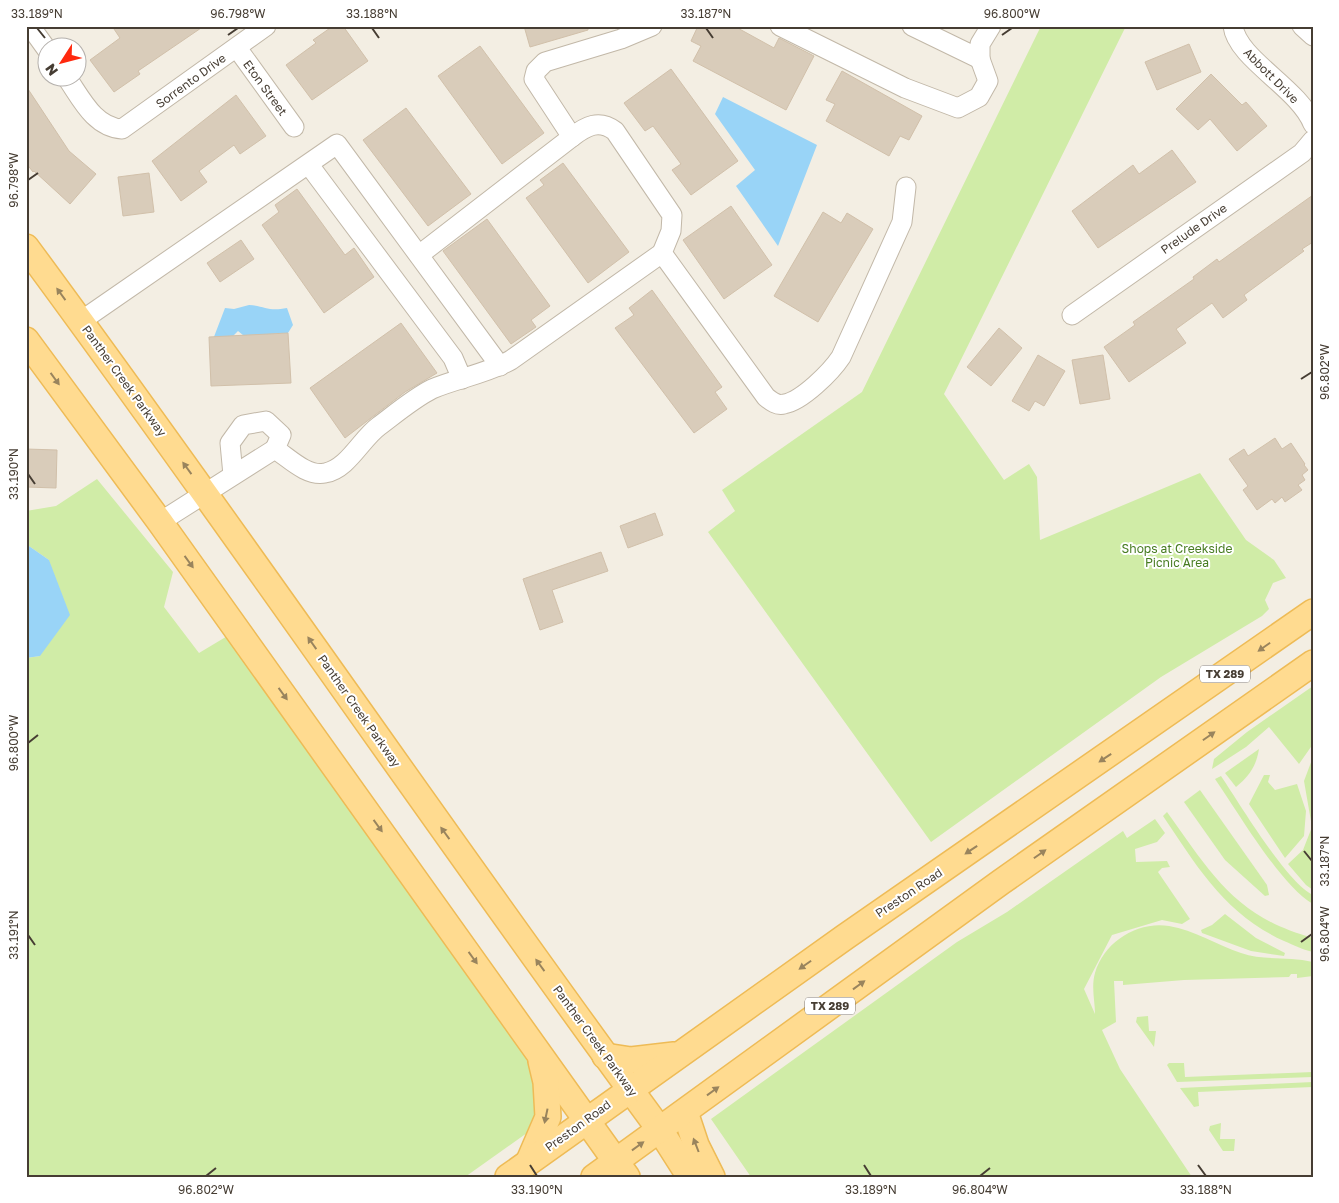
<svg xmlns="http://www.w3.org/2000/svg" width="1339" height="1203" viewBox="0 0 1339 1203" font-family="'Golos Text',sans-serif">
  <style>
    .green { fill: #d0eca7 }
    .water { fill: #99d4f7 }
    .building { fill: #d9ccba; stroke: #d1c0aa }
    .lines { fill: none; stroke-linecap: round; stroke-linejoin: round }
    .minor-casing { stroke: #c2b8a8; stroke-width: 21 }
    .major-casing { stroke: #eebb56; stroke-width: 28 }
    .minor { stroke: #fff; stroke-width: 19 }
    .major { stroke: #ffdb90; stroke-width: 25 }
    .oneway { fill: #99845d }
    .ticks { fill: none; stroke: #463d33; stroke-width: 2 }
    .labels { text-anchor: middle; stroke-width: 4; stroke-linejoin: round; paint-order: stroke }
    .shield { fill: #fff; stroke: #7e7770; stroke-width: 1 }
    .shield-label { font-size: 11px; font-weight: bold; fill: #463d33 }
    .street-label { font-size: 12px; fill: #463d33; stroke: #fff }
    .park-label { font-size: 12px; fill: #477c21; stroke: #fff }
    .neatline { fill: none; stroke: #463d33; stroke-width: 2 }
    .ticks-label { font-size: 12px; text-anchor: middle; fill: #463d33 }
  </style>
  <rect width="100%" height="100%" fill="#f3eee3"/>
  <g class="green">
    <polygon points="1041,26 1126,26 944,394 1004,480 1029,464 1037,477 1040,540 1200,473 1246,540 1274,560 1286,578 1273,583 1265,600 1269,609 1262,616 1161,677 931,842 708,532 735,511 722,490 862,392"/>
    <polygon points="97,479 173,572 164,607 199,653 229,635 569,1103 465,1177 26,1177 26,658 40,656 49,560 26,544 26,511 56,506"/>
    <polygon points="1313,686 1313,744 1299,764 1269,727 1246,747 1212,769 1214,759 1247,732"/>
    <path d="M1259,749C1256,767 1249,776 1236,787L1225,773Z"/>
    <polygon points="1313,757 1313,890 1306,885 1288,864 1303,850 1312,827 1304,781"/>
    <polygon points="1264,775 1270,775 1268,782 1275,790 1297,784 1306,811 1304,836 1285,858 1249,804"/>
    <path d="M1221,776C1240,804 1286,882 1313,895V904C1281,886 1238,812 1215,779Z"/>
    <polygon points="1200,790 1267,885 1269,895 1265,896 1225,860 1184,802"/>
    <path d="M1167,812C1211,873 1235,917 1313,938V952C1303,950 1294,945 1284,941C1225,914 1198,868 1163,816Z"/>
    <path d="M1155,819L1165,833L1157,842L1135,849L1136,862L1167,861L1170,867L1162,868L1158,872L1190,919L1182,924L1162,920L1112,935L1084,989L1095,1014C1095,1001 1091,987 1095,973C1104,942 1137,921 1169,926C1194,930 1217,945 1241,953C1264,961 1289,956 1313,962V976L1297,978V974H1291L1289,977L1184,980L1123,985V981H1114L1116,1022L1102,1030L1120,1069L1192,1177H751L711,1119L957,942L1007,912L1123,831L1127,838Z"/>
    <polygon points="1225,914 1256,938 1285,953 1284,956 1251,951 1202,933 1201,930 1212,925"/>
    <polygon points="1148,1016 1149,1031 1156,1031 1154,1047 1136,1022 1137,1017"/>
    <polygon points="1169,1063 1184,1063 1185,1077 1313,1072 1313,1077 1177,1082 1167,1065"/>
    <polygon points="1313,1082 1313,1087 1198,1092 1199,1106 1194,1107 1180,1088"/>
    <polygon points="1221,1123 1220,1139 1235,1139 1234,1151 1223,1151 1209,1130 1210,1126"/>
  </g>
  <g class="water">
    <polygon points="723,97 817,145 778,246 736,186 755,170 715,114"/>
    <path d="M249,305C266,306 268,312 287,308L293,325L288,333L273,334L249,340L238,331L227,342H212L225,308L234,309Z"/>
    <polygon points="26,544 49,560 70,615 40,656 26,658"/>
  </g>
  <g class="building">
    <polygon points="112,26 204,26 138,71 140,74 114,92 90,60 120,38"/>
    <polygon points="333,26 343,26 368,61 312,100 286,65 316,43 313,40"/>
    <polygon points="524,26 588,26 588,30 530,47"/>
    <polygon points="698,26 734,26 774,48 779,38 814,56 786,110 693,61 701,46 691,41"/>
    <polygon points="1189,44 1201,72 1157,90 1145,62"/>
    <polygon points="480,46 544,133 502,164 438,76"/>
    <polygon points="671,69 738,161 691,195 672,170 681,164 653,126 645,131 624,103"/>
    <polygon points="842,71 922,116 909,140 900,136 889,156 826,121 835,104 826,100"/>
    <polygon points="1211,74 1242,105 1246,102 1267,126 1237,151 1210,119 1198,130 1176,109"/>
    <polygon points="26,86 69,151 96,174 70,204 34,171 33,172 26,163"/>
    <polygon points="236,95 266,136 240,154 234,145 199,171 207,182 181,201 152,161"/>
    <polygon points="406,108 471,194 428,226 363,140"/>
    <polygon points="1172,150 1196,182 1098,248 1072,211 1133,165 1139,174"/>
    <polygon points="563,163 629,252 588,283 526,198 544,185 540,180"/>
    <polygon points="149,173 154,212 123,216 118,177"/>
    <polygon points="297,189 345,255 354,248 374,277 324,313 262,225 279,212 275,205"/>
    <polygon points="1313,195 1313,242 1302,249 1304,251 1244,295 1247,300 1223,318 1212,303 1176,329 1186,343 1129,382 1104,347 1135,325 1133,322 1194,279 1193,277 1217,259 1219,262"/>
    <polygon points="731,206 772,265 724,299 683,240"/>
    <polygon points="823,212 841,223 847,213 873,229 818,322 774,296"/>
    <polygon points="487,219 550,306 531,320 536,327 511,344 443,251"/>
    <polygon points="241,240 254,259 220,282 207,263"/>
    <polygon points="652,290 722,387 715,392 727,409 694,433 615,328 634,315 629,308"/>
    <polygon points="401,323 437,373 405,392 345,438 310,388"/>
    <polygon points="999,328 1022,348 991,386 967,367"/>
    <polygon points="288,333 291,383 211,386 209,337"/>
    <polygon points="1038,355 1065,371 1044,406 1035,401 1029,411 1012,401"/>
    <polygon points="1103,355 1110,399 1080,404 1072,360"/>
    <polygon points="1275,438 1282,449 1291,443 1305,464 1304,465 1308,470 1302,475 1305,480 1298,485 1302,490 1285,502 1282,497 1275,503 1272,499 1257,510 1243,490 1248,486 1229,459 1244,449 1248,456"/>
    <polygon points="26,449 57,450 56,488 26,487"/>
    <polygon points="655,513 663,535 628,548 620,526"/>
    <polygon points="601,552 608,571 552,590 563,622 540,630 523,579"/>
  </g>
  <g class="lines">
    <g class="minor-casing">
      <g id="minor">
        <polyline points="30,26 48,51"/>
        <path d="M652,26L621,39L545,62L536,71L534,79L572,137C586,126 599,119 615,131L672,215L671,231L662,253L766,397C771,401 777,406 784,404C802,401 831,372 841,357L902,222L906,187"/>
        <polyline points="780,26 905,88 958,108 979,97 988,81 980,59"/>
        <polyline points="912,26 980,59 980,44 991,26"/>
        <path d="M1233,26C1237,59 1299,88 1313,124"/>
        <polyline points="1302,26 1313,36"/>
        <polyline points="237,48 294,127"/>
        <path d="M67,78C81,98 94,127 122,129L266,26"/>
        <polyline points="309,165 453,358 462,379"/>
        <polyline points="419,255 572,137"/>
        <polyline points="1072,315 1302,153 1313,140"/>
        <polyline points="81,321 337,144 500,366"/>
        <polyline points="233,475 230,443 243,425 266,421 281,435 275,449"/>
        <path d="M160,522L275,449C289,458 307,477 325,473C348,469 361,439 379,426C395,414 414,398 432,389C458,378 486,374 511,360L662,253"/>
      </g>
    </g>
    <g class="major-casing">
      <g id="major">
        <path d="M26,247C242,539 445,838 660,1130L690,1177"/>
        <polyline points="26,340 160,522 627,1177"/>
        <polyline points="605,1056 631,1060 674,1055"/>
        <polyline points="685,1112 696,1145 712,1177"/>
        <polyline points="529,1161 548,1117 546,1082 541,1061"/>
        <polyline points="508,1177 845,937 1313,612"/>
        <polyline points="594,1177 1001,882 1313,663"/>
      </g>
    </g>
    <use href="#minor" class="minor"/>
    <use href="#major" class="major"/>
  </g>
  <defs><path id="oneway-solid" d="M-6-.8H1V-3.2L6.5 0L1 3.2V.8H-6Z" transform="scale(1.25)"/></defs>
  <g class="oneway">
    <use href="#oneway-solid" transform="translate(61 294) rotate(-126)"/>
    <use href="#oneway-solid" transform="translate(55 379) rotate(54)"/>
    <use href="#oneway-solid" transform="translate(187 468) rotate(-126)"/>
    <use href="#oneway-solid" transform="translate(189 562) rotate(54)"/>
    <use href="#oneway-solid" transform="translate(312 643) rotate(-125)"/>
    <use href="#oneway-solid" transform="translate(1264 647) rotate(145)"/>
    <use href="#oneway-solid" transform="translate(283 694) rotate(54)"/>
    <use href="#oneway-solid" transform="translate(1209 736) rotate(-35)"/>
    <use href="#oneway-solid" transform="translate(1105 758) rotate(146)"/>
    <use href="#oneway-solid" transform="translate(378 826) rotate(54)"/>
    <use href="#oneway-solid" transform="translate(445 833) rotate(-126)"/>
    <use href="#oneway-solid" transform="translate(971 850) rotate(146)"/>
    <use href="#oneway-solid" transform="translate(1040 854) rotate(-35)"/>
    <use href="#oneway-solid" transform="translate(473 958) rotate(54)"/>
    <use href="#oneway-solid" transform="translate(540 965) rotate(-126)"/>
    <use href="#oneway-solid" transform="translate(805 965) rotate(145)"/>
    <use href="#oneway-solid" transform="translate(859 985) rotate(-36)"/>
    <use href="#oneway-solid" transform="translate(713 1091) rotate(-36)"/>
    <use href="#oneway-solid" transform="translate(546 1116) rotate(102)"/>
    <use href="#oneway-solid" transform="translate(696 1145) rotate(-111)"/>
    <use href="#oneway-solid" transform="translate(638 1146) rotate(-36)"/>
  </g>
  <path class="ticks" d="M37,28L45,38M372,28L379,38M706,28L713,38M228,35L238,28M1002,35L1012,28M28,180L38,173M1301,379L1312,372M28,474L35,484M28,743L38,735M1304,851L1312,861M28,935L35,945M1301,942L1312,934M530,1165L537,1176M864,1165L871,1176M1198,1165L1206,1176M206,1176L216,1168M980,1176L990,1168"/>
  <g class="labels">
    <g class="shield">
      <rect x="1200" y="665.5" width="50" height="17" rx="4"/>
      <rect x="805" y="997.5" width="50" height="17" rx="4"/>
    </g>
    <g class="shield-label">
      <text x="1225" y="678">TX 289</text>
      <text x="830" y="1010">TX 289</text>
    </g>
    <g class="street-label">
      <text transform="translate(1271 76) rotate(45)" y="4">Abbott Drive</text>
      <text transform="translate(191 81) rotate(-36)" y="4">Sorrento Drive</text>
      <text transform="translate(265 88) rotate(54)" y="4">Eton Street</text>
      <text transform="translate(1194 229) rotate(-35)" y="4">Prelude Drive</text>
      <text transform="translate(124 381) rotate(54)" y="4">Panther Creek Parkway</text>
      <text transform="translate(359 711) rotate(55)" y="4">Panther Creek Parkway</text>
      <text transform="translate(909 893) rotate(-34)" y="4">Preston Road</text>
      <text transform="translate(595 1041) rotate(54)" y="4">Panther Creek Parkway</text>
      <text transform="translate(578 1126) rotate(-36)" y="4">Preston Road</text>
    </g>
    <g class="park-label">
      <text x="1177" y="553">Shops at Creekside<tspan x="1177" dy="14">Picnic Area</tspan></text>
    </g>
  </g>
  <rect width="1339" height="1203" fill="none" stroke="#ffffff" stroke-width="55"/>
  <g transform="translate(62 62) rotate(234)"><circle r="24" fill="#ffffff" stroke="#b5b1ad"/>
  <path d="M0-4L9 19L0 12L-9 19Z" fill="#ff290e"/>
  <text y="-8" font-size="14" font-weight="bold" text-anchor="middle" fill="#463d33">N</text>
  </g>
  <rect x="28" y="28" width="1284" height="1148" class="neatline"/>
  <g class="ticks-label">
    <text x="37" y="18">33.189°N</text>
    <text x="238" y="18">96.798°W</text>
    <text x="372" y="18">33.188°N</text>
    <text x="706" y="18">33.187°N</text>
    <text x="1012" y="18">96.800°W</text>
    <text transform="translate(14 180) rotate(-90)" y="4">96.798°W</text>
    <text transform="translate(1325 372) rotate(-90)" y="4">96.802°W</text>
    <text transform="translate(14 474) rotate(-90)" y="4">33.190°N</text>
    <text transform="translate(14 743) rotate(-90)" y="4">96.800°W</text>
    <text transform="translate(1325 861) rotate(-90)" y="4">33.187°N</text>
    <text transform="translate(1325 934) rotate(-90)" y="4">96.804°W</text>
    <text transform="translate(14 935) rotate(-90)" y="4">33.191°N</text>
    <text x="206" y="1194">96.802°W</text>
    <text x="537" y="1194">33.190°N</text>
    <text x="871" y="1194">33.189°N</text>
    <text x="980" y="1194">96.804°W</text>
    <text x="1206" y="1194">33.188°N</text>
  </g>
</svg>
